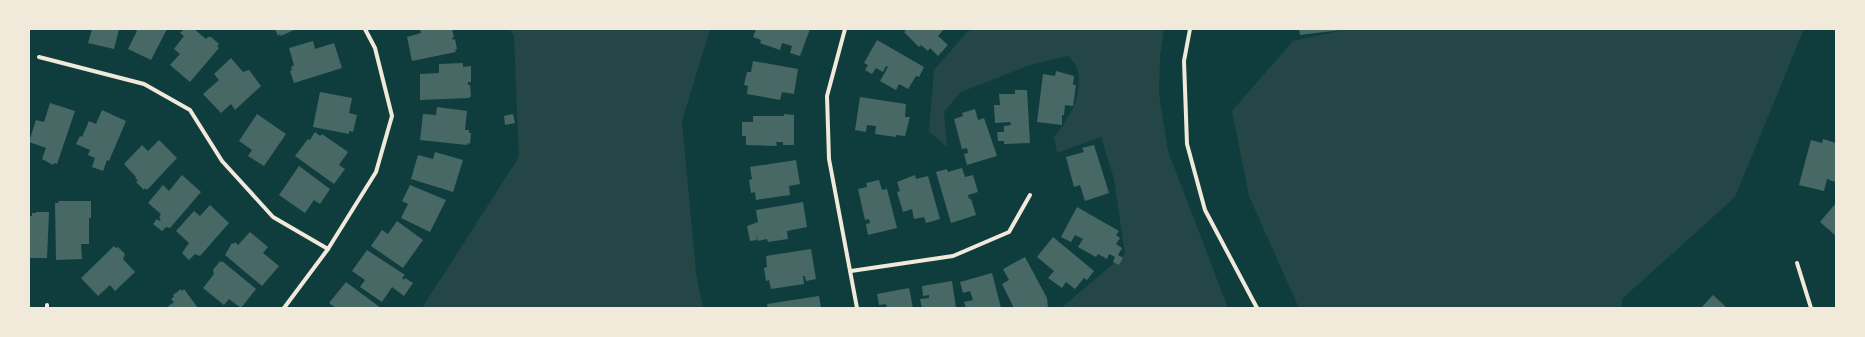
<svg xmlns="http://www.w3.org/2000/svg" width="1865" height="337" viewBox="0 0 1865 337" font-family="Figtree,sans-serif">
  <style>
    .green { fill: #244646 }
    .building { fill: #486865 }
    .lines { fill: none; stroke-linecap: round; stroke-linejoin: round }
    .minor { stroke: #f1e9da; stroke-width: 4 }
  </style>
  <rect width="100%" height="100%" fill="#0f3d3e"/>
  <g class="green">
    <polygon points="510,29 710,29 682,121 696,273 703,308 422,308 519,157 514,36"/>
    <path d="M973,29H1164L1160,56L1159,94L1168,151L1228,308H1061L1125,254L1114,179L1101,137L1057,153L1054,137C1070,118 1084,94 1077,68C1076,64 1071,59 1068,56L1033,64L961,92L944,112L947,147L929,131L934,70L967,32Z"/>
    <polygon points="1348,29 1804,29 1735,197 1622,299 1622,308 1299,308 1249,196 1232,111 1293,41"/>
  </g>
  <g class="building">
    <polygon points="92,29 119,29 114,49 88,43"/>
    <polygon points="134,29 167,29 151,60 128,49 137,31"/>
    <polygon points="184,29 194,29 206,39 208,37 211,37 219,44 217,46 219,48 190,82 170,65 180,54 174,49 184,36 180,33"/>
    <polygon points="275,29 296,29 281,36 280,34 278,36"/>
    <polygon points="420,29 452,29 454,37 452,38 453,40 455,39 457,49 455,50 456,52 412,61 407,37 421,33"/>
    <polygon points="756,29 810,29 800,56 790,53 792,46 782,43 780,50 760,43 761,40 753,37"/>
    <polygon points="907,29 944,29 938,36 948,45 938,56 930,48 928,51 921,45 919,47 904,32"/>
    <polygon points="1299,29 1341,29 1341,30 1300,35"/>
    <polygon points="877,40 924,67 919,77 916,76 908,89 899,84 896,90 880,81 888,67 886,66 883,72 876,68 872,74 865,70 868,65 864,63"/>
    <polygon points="313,41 315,49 334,43 342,68 294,83 290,71 292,70 291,67 294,65 289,48"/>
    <polygon points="231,58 243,72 249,70 261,86 235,110 231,104 221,113 203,94 219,80 214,74"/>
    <polygon points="753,61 798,69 794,94 782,92 780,100 747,94 748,86 744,85 747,72 751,72"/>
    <polygon points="463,63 463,67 471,66 471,82 468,82 468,85 470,85 471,96 469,98 420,100 420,74 439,73 439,64"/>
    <polygon points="1056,71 1074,76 1073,85 1076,85 1073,106 1065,105 1064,115 1062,115 1062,125 1037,122 1043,74 1055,76"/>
    <polygon points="1015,90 1027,90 1030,143 1004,144 1004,141 998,141 997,132 1004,132 1004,126 1011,125 1010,122 995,123 994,105 1000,105 999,94 1015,94"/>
    <polygon points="320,92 352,98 349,113 357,115 353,132 349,131 349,134 313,127"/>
    <polygon points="860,97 906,104 905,117 910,117 905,136 896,135 896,137 875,134 876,126 867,125 866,132 855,130"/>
    <polygon points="50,103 75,111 57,164 54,163 53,165 42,159 46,148 29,142 36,120 44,122"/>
    <polygon points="437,107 467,111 465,130 469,130 469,133 471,133 470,144 468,143 467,145 420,140 423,114 436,115"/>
    <polygon points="975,109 978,120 984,118 997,156 967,165 964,154 968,153 967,148 962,149 954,119 963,116 962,113"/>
    <polygon points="102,110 126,121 109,161 107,160 103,171 92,167 95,158 88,155 90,150 76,144 80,136 82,137 89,121 96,124"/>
    <polygon points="257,114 286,134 264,166 248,156 252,150 239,141"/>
    <polygon points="513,114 515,123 505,125 504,116"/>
    <polygon points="784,114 794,115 794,145 783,145 783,142 776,142 777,146 746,145 746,136 742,136 742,122 753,122 753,116 784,116"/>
    <polygon points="315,132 320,136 322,134 348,152 339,165 345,169 334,184 295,156 308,139 310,140"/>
    <polygon points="1823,139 1836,143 1836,179 1835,182 1827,179 1824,191 1799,185 1811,140 1822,143"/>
    <polygon points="159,140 177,158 147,190 145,188 144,190 136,182 138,180 135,178 136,177 124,164 142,145 148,151"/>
    <polygon points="1094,145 1109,193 1085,201 1080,185 1074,187 1066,157 1084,152 1082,148"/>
    <polygon points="435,152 463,160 453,192 411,179 418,155 433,159"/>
    <polygon points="796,160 800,184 789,186 790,195 756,200 755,192 751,193 749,180 752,179 750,167"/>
    <polygon points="299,166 330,189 320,204 314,200 305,213 279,195"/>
    <polygon points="962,168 965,177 973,175 978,192 968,195 969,199 971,199 976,215 951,223 936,172 947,169 948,172"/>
    <polygon points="182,175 201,192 170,228 166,227 162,231 153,224 157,219 159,221 161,219 159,218 161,214 148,203 163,185 169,191"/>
    <polygon points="915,175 916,179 928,176 940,219 926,223 924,217 914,219 912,209 903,212 897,192 900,191 897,182"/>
    <polygon points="879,180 882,190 887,189 897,228 868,235 866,224 870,223 869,219 865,220 858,189 867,187 866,183"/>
    <polygon points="410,185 446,200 430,232 401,218 408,204 402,201"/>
    <polygon points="58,201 91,201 91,218 89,218 89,244 81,244 82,259 56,260 55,203 59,203"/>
    <polygon points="803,202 807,227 787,231 788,239 768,242 767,239 758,241 756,233 757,240 750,241 747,226 758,222 756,210"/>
    <polygon points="1836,203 1836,236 1820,222"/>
    <polygon points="210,205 229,223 200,256 195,254 189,260 182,253 189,243 176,231 194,211 200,216"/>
    <polygon points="1077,207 1119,231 1116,235 1120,238 1116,244 1122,248 1118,255 1123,258 1119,265 1113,262 1115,257 1109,254 1107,259 1098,254 1096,257 1078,247 1083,239 1075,235 1071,242 1061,237"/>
    <polygon points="36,212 49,212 47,258 29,258 29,216 32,216 32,213 36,213"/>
    <polygon points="397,221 423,240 403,268 371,246 382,230 388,234"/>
    <polygon points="250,232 268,247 263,253 279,266 262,286 225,255 232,243 233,244 235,242 238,245"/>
    <polygon points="1053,237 1094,271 1087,280 1084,278 1075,289 1066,282 1062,288 1048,278 1054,271 1037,257"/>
    <polygon points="114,246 116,248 118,247 125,254 123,259 135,272 115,291 110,285 98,296 81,278"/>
    <polygon points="811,249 816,279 806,281 805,276 803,276 804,284 771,289 769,280 766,281 764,268 767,267 766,256"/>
    <polygon points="367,250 405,275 402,278 404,280 405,278 413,283 404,296 392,287 382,302 360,287 365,280 352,271"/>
    <polygon points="1025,257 1047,298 1048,308 1014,308 1002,284 1009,280 1003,269"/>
    <polygon points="220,261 221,263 222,261 256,289 241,308 229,299 224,305 203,288 214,274 213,270"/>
    <polygon points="992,273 1001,308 966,308 964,302 973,300 970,291 963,293 960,282"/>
    <polygon points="952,281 956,308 922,308 920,299 929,298 929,295 923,296 922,286"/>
    <polygon points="346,282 381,308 336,308 329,303"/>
    <polygon points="909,288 913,308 887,308 886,304 879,305 877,294"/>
    <polygon points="181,289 182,291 184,289 198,308 166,308 174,302 171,299 174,297 173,295"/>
    <polygon points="1713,295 1727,308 1701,308"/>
    <polygon points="819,296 821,308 768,308 767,304"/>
  </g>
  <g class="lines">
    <g class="minor">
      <polyline points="845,29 827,96 829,159 857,308"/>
      <polyline points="1190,29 1184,61 1187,144 1205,210 1257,308"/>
      <polyline points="39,57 144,84 190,110 222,161 273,217 328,249"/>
      <polyline points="1797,263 1811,308"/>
      <polyline points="851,271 953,256 1009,232 1030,195"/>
      <polyline points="47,305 47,308"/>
      <polyline points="284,308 328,249 376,172 392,116 375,48 365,29"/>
    </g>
  </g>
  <rect width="1865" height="337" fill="none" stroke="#f1e9da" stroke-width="60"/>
</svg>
